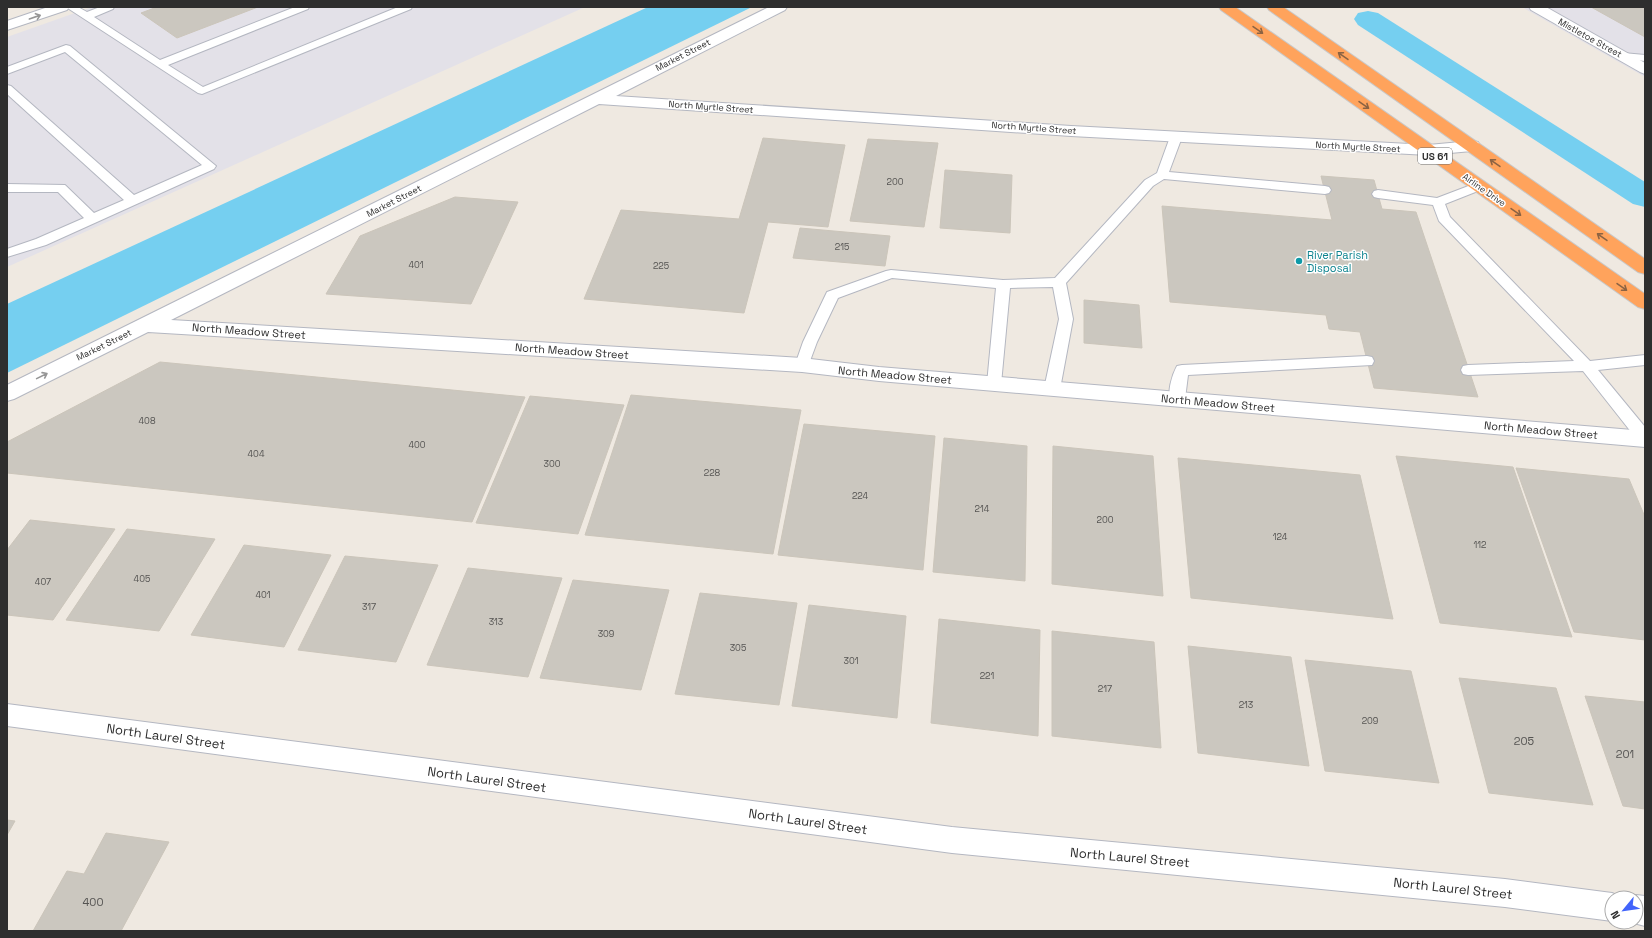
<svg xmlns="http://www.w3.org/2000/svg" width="1652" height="938" viewBox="0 0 1652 938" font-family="'Space Grotesk',sans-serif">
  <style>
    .industrial { fill: #e3e1e8 }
    .water { fill: #75cff0 }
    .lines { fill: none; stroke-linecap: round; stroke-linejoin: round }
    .canal { fill: #75cff0; fill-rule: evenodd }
    .building { fill: #cbc7bf; stroke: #cbc5ba }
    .lane-casing { stroke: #b4b7c1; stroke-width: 2 }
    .street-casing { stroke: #b4b7c1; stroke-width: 2 }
    .secondary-casing { stroke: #b4b7c1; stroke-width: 2 }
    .highway-casing { stroke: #c9c9c9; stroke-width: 2 }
    .lane { fill: #fff; fill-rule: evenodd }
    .street { fill: #fff; fill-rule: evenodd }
    .secondary { fill: #fff; fill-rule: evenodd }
    .highway { fill: #ffa35c; fill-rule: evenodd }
    .oneway { stroke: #969696 }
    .oneway2 { stroke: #8c6343 }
    .culture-dot { fill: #0f9aa8; stroke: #fff; stroke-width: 1.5 }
    .labels { text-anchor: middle; stroke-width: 3; stroke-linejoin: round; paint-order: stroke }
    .far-street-label { font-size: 9px; fill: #2e2e2e; stroke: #fff }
    .number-label { font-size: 9px; fill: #555452 }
    .shield { fill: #fff; stroke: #6d6d6d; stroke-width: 1 }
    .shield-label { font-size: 10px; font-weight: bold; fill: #2e2e2e }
    .culture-label { font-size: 11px; fill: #0d838f; stroke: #fff; text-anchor: start }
    .street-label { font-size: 11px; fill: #2e2e2e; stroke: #fff }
    .near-number-label { font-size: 11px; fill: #555452 }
    .near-street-label { font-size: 13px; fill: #2e2e2e; stroke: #fff }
  </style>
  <rect width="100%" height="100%" fill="#efe9e1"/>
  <g class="industrial">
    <polygon points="92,7 585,7 7,267 7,37"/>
    <polygon points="1522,7 1645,7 1645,77"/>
  </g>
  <polygon class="water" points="648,7 752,7 7,373 7,304"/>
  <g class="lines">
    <polygon class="canal" points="1368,11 1378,13 1645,182 1645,207 1633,204 1358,25 1354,19 1358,13"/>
  </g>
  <g class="building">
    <polygon points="157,7 258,7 177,38 141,13"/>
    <polygon points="1591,7 1645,8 1645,37"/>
    <polygon points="763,138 845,145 828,227 768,222 744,313 584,299 621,210 739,219"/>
    <polygon points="868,139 938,143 924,227 850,221"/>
    <polygon points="945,170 1012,175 1010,233 940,228"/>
    <polygon points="1321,176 1374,180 1382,209 1416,212 1478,397 1374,388 1360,332 1329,329 1326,315 1170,302 1162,206 1332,220"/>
    <polygon points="455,197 518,202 471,304 326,294 360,236"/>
    <polygon points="800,228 890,236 885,266 793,258"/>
    <polygon points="1084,300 1139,305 1142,348 1084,343"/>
    <polygon points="160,362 525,397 472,522 7,473 7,442"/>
    <polygon points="631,395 801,410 773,554 585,535"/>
    <polygon points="530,396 624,405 578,534 476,523"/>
    <polygon points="804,424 935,436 923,570 778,555"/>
    <polygon points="944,438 1027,446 1025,581 933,572"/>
    <polygon points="1053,446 1153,456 1163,596 1052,584"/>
    <polygon points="1396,456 1513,467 1572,637 1440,623"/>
    <polygon points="1178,458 1360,475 1393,619 1191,598"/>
    <polygon points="1516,468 1629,479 1645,517 1645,640 1574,632"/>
    <polygon points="30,520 115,529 53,620 7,615 7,550"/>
    <polygon points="127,529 215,539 159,631 66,620"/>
    <polygon points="244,545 331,555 284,647 191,635"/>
    <polygon points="345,556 438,565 396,662 298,650"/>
    <polygon points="468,568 562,578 528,677 427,665"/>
    <polygon points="573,580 669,590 641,690 540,678"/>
    <polygon points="700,593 797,603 779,705 675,694"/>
    <polygon points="809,605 906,616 897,718 792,706"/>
    <polygon points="939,619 1040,630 1038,736 931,723"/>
    <polygon points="1052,631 1154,642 1161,748 1052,736"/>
    <polygon points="1188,646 1291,657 1309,766 1198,753"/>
    <polygon points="1305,660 1411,671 1439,783 1325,771"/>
    <polygon points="1459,678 1556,688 1593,805 1489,793"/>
    <polygon points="1585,696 1645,702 1645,809 1623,806"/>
    <polygon points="7,820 15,821 7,835"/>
    <polygon points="106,833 169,842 121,931 33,931 67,871 84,874"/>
  </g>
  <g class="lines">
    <g class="lane-casing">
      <g id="lane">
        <polygon points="66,7 78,7 87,12 100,7 114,7 113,9 94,17 160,60 295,7 309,7 308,9 168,65 203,87 398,7 412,7 411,9 202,94 198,93"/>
        <polygon points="66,45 70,46 216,166 214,169 46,245 7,257 7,249 36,239 84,218 58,192 7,192 7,184 65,185 94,213 124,200 7,94 7,85 11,86 134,195 202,165 65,52 7,74 7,67"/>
        <polygon points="1623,53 1645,55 1645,61 1619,58 1617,56"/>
        <polygon points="1176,133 1180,134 1182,137 1169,172 1325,186 1329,187 1331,190 1329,193 1325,194 1164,179 1153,186 1066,283 1073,319 1060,389 1057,393 1052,394 1047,393 1044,389 1059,319 1053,287 1010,288 1001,384 999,388 994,389 989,388 987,384 996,288 892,278 838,298 817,342 807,369 802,370 797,369 795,365 803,342 827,292 886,271 891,270 1003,280 1055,278 1145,180 1157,173 1170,137 1172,134"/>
        <polygon points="1479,182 1483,183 1485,186 1483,189 1445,204 1450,217 1590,361 1645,355 1645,365 1598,370 1645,427 1645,444 1639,442 1583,371 1468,375 1463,374 1461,370 1463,366 1468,365 1574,361 1439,221 1433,205 1378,198 1374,197 1372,194 1374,191 1378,190 1437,198"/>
        <path d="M1367,356L1372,357L1374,361L1372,365L1188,375L1185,399L1182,403L1177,404L1172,403C1166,394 1172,375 1177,366L1182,365Z"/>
      </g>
    </g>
    <g class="street-casing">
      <g id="street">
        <polygon points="769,7 787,7 785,10 616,96 1071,126 1428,145 1472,141 1478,142 1480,146 1478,150 1472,151 1428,155 1071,136 599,104 171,320 802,358 879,367 1645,431 1645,447 879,381 802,372 148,332 14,399 7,401 7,385"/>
        <polygon points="1529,7 1546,7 1645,63 1645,74 1640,72 1531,10"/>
        <polygon points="7,704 952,827 1505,879 1612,893 1623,898 1612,898 1612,921 1505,907 952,853 7,726"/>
        <polygon points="1636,895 1645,896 1645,926 1630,922 1636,922 1636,898 1630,898"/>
      </g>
    </g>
    <g class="secondary-casing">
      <polygon id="secondary" points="48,7 69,7 67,10 7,30 7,21"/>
    </g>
    <g class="highway-casing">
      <g id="highway">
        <polygon points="1219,7 1235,7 1645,294 1645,309 1638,307 1221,10"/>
        <polygon points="1267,7 1283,7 1645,259 1645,274 1638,272 1269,10"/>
      </g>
    </g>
    <use href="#lane" class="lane"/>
    <use href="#street" class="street"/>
    <use href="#secondary" class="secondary"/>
    <use href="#highway" class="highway"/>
  </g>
  <defs><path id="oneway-shaft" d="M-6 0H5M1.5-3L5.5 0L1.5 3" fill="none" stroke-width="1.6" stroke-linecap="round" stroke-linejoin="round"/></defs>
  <g class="oneway">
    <use href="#oneway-shaft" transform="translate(35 17) rotate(-19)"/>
    <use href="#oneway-shaft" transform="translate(42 376) rotate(-26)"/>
  </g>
  <g class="oneway2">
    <use href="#oneway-shaft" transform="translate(1258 30) rotate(35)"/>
    <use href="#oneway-shaft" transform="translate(1343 56) rotate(-145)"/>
    <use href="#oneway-shaft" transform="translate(1364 105) rotate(35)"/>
    <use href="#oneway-shaft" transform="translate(1495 163) rotate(-145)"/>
    <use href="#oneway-shaft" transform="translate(1516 212) rotate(35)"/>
    <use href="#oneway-shaft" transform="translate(1602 237) rotate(-145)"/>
    <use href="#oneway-shaft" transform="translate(1622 287) rotate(35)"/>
  </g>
  <circle class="culture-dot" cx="1299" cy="261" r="4"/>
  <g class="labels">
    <g class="far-street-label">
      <text transform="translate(1590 38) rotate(29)" y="3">Mistletoe Street</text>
      <text transform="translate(683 55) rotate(-27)" y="3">Market Street</text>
      <text transform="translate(711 107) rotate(4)" y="3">North Myrtle Street</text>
      <text transform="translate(1034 128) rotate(4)" y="3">North Myrtle Street</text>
      <text transform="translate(1358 147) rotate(3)" y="3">North Myrtle Street</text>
      <text transform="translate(1484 190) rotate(35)" y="3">Airline Drive</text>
      <text transform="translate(394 201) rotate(-27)" y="3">Market Street</text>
      <text transform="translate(104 345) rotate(-26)" y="3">Market Street</text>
    </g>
    <g class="number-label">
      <text x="895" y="185">200</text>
      <text x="842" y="250">215</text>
      <text x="416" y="268">401</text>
      <text x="661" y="269">225</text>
      <text x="147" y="424">408</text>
      <text x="417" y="448">400</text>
      <text x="256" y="457">404</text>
      <text x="552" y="467">300</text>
      <text x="712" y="476">228</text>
      <text x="860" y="499">224</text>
      <text x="982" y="512">214</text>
      <text x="1105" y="523">200</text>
      <text x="1280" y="540">124</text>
      <text x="1480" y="548">112</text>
      <text x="142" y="582">405</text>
      <text x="43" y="585">407</text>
      <text x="263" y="598">401</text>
      <text x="369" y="610">317</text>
      <text x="496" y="625">313</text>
      <text x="606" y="637">309</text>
      <text x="738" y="651">305</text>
      <text x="851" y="664">301</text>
      <text x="987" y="679">221</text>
      <text x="1105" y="692">217</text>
      <text x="1246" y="708">213</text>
      <text x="1370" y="724">209</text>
    </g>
    <rect class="shield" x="1418" y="148" width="34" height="16" rx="3"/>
    <g class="shield-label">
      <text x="1435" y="160">US 61</text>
    </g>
    <g class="culture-label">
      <text x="1307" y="259">River Parish<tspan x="1307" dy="13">Disposal</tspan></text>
    </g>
    <g class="street-label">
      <text transform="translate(249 331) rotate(4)" y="4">North Meadow Street</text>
      <text transform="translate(572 351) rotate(4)" y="4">North Meadow Street</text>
      <text transform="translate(895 375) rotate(5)" y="4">North Meadow Street</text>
      <text transform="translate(1218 403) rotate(5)" y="4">North Meadow Street</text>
      <text transform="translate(1541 430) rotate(5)" y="4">North Meadow Street</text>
    </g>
    <g class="near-number-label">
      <text x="1524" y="745">205</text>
      <text x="1625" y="758">201</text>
      <text x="93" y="906">400</text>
    </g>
    <g class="near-street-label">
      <text transform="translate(166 736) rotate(8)" y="5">North Laurel Street</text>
      <text transform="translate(487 779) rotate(8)" y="5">North Laurel Street</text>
      <text transform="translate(808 821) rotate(8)" y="5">North Laurel Street</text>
      <text transform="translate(1130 857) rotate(5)" y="5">North Laurel Street</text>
      <text transform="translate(1453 888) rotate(6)" y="5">North Laurel Street</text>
    </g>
  </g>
  <rect width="1652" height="938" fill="none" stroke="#2e2e2e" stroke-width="16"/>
  <g transform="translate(1624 910) rotate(241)"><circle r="19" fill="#ffffff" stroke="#ababab"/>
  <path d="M0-3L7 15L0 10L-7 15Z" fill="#4264fb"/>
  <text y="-6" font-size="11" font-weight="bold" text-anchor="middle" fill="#2e2e2e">N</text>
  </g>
</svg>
